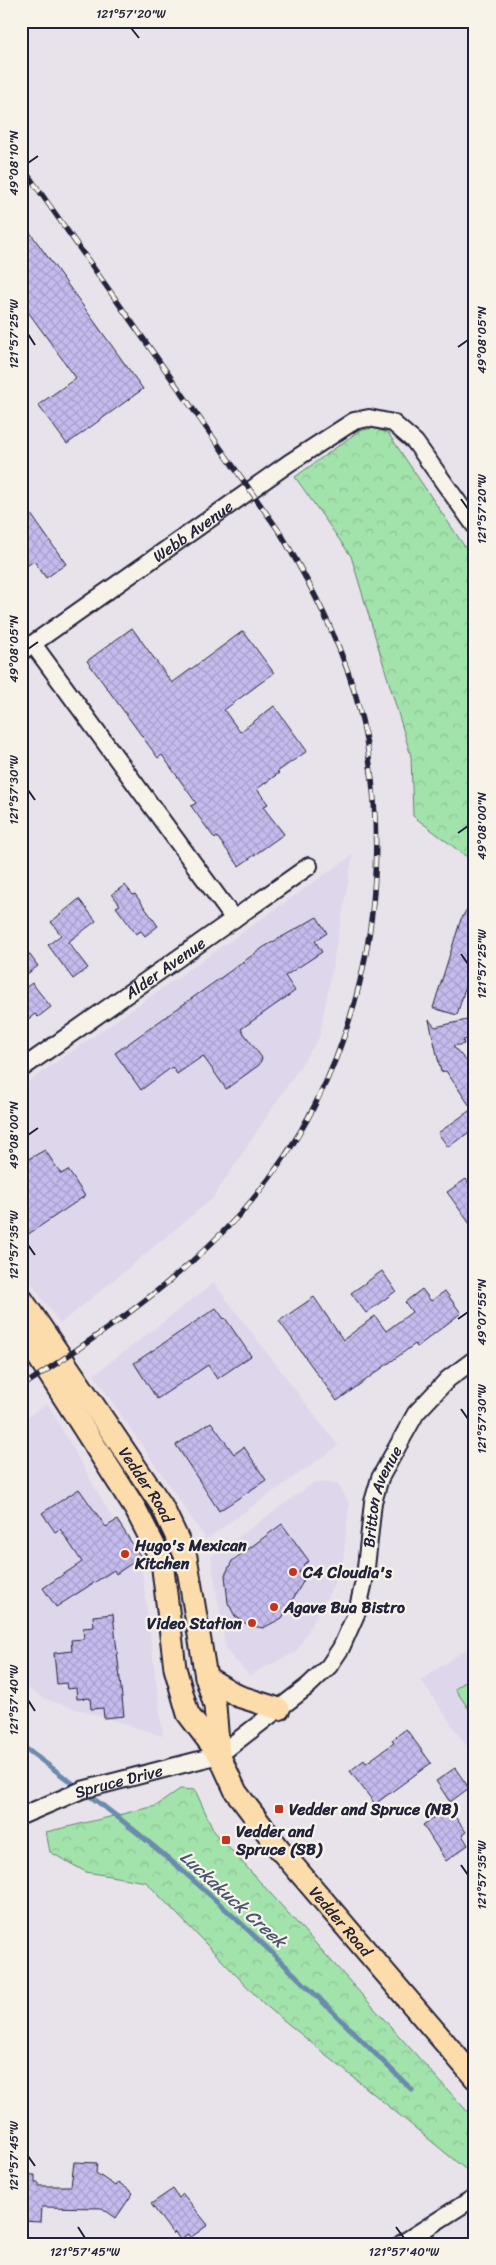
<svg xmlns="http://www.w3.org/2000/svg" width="496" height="2265" viewBox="0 0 496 2265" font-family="Sriracha,sans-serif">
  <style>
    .built { fill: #ded6eb }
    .forest { fill: url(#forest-crowns); stroke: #628273 }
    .pitch { fill: #a2e2ab; stroke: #628273 }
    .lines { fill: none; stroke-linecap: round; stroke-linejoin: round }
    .stream { stroke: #6b8bae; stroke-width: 5 }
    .building { fill: url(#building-cross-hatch); stroke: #22223b }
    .minor-casing { stroke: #22223b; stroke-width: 20 }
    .major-casing { stroke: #22223b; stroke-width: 25 }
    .minor { stroke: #f7f3e8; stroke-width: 16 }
    .major { stroke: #fddcac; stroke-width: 21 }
    .rail-casing { stroke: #22223b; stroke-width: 5.5 }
    .rail { stroke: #f7f3e8; stroke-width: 4; stroke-dasharray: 11; stroke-linecap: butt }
    .ticks { fill: none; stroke: #22223b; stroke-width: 2 }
    .poi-dot { fill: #c8321e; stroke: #f7f3e8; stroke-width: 2 }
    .labels { text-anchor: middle; stroke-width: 4.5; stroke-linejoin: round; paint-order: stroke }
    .street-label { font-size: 16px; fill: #22223b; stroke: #f7f3e8 }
    .poi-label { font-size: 16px; font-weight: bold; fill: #22223b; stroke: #f7f3e8; text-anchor: start }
    .water-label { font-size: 18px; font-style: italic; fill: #475774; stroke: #f7f3e8 }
    .neatline { fill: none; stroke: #22223b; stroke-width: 2 }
    .ticks-label { font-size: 12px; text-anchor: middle; fill: #22223b }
  </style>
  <defs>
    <pattern id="forest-crowns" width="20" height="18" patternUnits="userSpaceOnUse" patternTransform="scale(1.25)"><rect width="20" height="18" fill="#a2e2ab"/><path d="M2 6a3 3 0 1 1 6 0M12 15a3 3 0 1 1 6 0" fill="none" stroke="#8bc294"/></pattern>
    <pattern id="building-cross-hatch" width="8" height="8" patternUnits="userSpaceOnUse" patternTransform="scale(1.25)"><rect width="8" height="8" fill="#c5bbed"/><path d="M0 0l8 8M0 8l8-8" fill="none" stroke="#a9a0cc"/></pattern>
  </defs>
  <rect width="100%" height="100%" fill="#e8e2ea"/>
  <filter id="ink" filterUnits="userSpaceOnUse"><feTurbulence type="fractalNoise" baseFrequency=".02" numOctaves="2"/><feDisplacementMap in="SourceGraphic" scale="10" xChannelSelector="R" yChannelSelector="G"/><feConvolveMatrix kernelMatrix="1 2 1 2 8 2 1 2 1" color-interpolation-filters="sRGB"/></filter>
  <g filter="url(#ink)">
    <g class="built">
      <polygon points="353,855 319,1038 212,1199 60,1324 21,1268 21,1087"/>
      <polygon points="214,1283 338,1446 206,1539 94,1375"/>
      <polygon points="48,1404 142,1571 163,1736 45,1699 21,1684 21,1421"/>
      <polygon points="313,1483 337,1483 349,1503 342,1570 296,1652 249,1675 226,1650 211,1557"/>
      <polygon points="475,1643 475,1758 421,1680"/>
    </g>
    <g class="forest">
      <polygon points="373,428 388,433 475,562 475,863 413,816 411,756 351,556 295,477 359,431"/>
      <polygon points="180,1789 195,1790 214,1831 475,2120 475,2177 264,2004 146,1882 86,1872 50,1852 46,1832 156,1806"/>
    </g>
    <polygon class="pitch" points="475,1675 475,1718 455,1689"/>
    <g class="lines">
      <g class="stream">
        <polyline points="21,1745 79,1788"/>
        <path d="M86,1793C204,1880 307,1987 412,2090"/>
      </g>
    </g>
    <g class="building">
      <polygon points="21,220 143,389 67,444 38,405 76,378 21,302"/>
      <polygon points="21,500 66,564 46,578 34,561 21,570"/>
      <polygon points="132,628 172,683 243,631 274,673 224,710 240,732 274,706 307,751 277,772 279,773 257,789 268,804 263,807 284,834 239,866 217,837 215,839 191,806 196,803 187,790 162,755 158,758 87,661"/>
      <polygon points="125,885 133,895 135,894 158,926 145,936 141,931 136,934 116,907 120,905 112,894"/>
      <polygon points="475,896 475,954 457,1015 433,1008 461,919"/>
      <polygon points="79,899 96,921 68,942 88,968 73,979 48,945 61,935 51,922"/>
      <polygon points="317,917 327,933 315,941 322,952 285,976 295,991 241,1029 262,1058 259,1065 226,1089 203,1056 177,1074 172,1067 141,1090 115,1053 264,947"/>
      <polygon points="21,943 38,966 27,974 21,965"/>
      <polygon points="32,983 51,1007 38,1017 35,1014 27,1020 21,1012 21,991"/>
      <polygon points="429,1020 435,1027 467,1020 471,1038 463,1040 464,1044 453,1046 475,1071 475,1128 448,1147 438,1133 472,1109 446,1071 441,1072"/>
      <polygon points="45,1150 61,1174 68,1170 85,1196 21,1239 21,1163"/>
      <polygon points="466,1179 475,1192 475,1231 447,1192"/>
      <polygon points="382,1271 396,1291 366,1313 351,1293"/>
      <polygon points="422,1289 431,1301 445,1291 461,1313 417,1347 415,1344 337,1401 279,1321 314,1297 343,1340 375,1316 386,1331 412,1312 405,1302"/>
      <polygon points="216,1308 224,1319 225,1318 251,1356 217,1379 208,1365 157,1399 134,1363"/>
      <polygon points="211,1422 234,1454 244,1447 266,1480 219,1511 176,1445"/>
      <polygon points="79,1489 106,1527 117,1520 141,1557 116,1574 114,1570 56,1607 43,1588 82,1562 60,1529 55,1532 42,1513"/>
      <polygon points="282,1524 309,1561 303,1565 305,1568 299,1572 304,1580 282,1618 263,1628 248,1625 235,1616 228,1603 225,1575 232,1561"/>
      <polygon points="113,1614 124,1716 104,1718 103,1708 91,1709 90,1698 77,1699 76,1688 67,1689 66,1683 57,1684 54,1653 72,1651 71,1640 84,1639 83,1628 94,1627 93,1616"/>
      <polygon points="406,1729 431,1763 375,1804 350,1771 364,1760 366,1763 394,1743 392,1740"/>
      <polygon points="455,1768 469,1788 450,1802 436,1781"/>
      <polygon points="448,1807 466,1832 462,1835 468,1845 446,1861 423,1825"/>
      <polygon points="74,2162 97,2163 96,2173 115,2186 118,2182 133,2193 116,2218 102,2208 42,2207 41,2222 21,2221 21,2174 35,2175 35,2183 39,2183 39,2186 71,2186"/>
      <polygon points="173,2189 179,2198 183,2194 208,2225 190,2238 188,2234 180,2240 175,2232 173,2234 151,2204"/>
    </g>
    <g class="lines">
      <g class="minor-casing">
        <g id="minor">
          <polyline points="33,644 234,919"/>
          <path id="s1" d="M21,652L289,463L354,421L369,418L393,423L415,442L475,526"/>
          <path id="s2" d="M21,1069L309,866"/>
          <path id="s3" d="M21,1816L82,1790L219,1755L308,1686L329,1666L341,1648L357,1612L365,1577L373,1502L380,1478L416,1413L448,1379L475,1359"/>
          <polyline points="401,2244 475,2197"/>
        </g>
      </g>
      <g class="major-casing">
        <g id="major">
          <path id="s4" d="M21,1298L162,1506L186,1557L206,1677L215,1706L219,1755"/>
          <path id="s5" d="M21,1330L136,1510L162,1561L175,1668L188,1714L219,1755L236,1792L281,1851L475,2078"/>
          <polyline points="206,1677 238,1696 279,1709"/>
        </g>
      </g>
      <use href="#minor" class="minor"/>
      <use href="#major" class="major"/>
      <g class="rail-casing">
        <path id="rail" d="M21,165L281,534C315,592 347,654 362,720C400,891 359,1083 240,1214C176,1284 100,1335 21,1387"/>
      </g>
      <use href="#rail" class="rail"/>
    </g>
  </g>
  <path class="ticks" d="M131,28L139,38M28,163L38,156M28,334L35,345M458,347L468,340M461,499L468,509M28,649L38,642M28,790L35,800M458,833L468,826M461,954L468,964M28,1135L38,1128M28,1245L35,1255M458,1319L468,1312M461,1409L468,1419M28,1700L35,1711M461,1865L468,1875M28,2156L35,2166M78,2227L85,2238M396,2227L404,2238"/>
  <g class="poi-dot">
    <circle cx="125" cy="1554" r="5"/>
    <circle cx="293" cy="1572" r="5"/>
    <circle cx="274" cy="1607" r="5"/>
    <circle cx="252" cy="1623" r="5"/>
    <rect x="274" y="1804" width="10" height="10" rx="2.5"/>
    <rect x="221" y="1835" width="10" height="10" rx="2.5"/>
  </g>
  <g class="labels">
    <g class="street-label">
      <text dy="6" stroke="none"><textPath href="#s1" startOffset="210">Webb Avenue</textPath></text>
      <text dy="6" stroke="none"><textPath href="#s2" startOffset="176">Alder Avenue</textPath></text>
      <text dy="6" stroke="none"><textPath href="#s4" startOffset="225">Vedder Road</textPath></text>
      <text dy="6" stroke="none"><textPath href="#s3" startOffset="529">Britton Avenue</textPath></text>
      <text dy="6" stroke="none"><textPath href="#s3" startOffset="104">Spruce Drive</textPath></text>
      <text dy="6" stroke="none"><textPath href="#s5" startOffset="685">Vedder Road</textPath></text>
    </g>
    <g class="poi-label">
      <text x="135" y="1551">Hugo's Mexican<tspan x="135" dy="18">Kitchen</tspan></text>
      <text x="303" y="1578">C4 Cloudia's</text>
      <text x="284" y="1613">Agave Bua Bistro</text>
      <text x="242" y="1629" text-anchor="end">Video Station</text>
      <text x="289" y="1815">Vedder and Spruce (NB)</text>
      <text x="236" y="1837">Vedder and<tspan x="236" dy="18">Spruce (SB)</tspan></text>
    </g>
    <g class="water-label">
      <text transform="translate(233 1899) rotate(42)" y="6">Luckakuck Creek</text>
    </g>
  </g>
  <rect width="496" height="2265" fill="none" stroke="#f7f3e8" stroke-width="55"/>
  <rect x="28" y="28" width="440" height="2210" class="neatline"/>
  <g class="ticks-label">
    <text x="131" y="18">121°57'20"W</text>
    <text transform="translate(14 163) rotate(-90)" y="4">49°08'10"N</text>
    <text transform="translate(14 334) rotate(-90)" y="4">121°57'25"W</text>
    <text transform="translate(482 340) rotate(-90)" y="4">49°08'05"N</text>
    <text transform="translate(482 509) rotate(-90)" y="4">121°57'20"W</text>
    <text transform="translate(14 649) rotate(-90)" y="4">49°08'05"N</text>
    <text transform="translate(14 790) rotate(-90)" y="4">121°57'30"W</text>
    <text transform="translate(482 826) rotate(-90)" y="4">49°08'00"N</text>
    <text transform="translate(482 964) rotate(-90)" y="4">121°57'25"W</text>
    <text transform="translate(14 1135) rotate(-90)" y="4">49°08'00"N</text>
    <text transform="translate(14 1245) rotate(-90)" y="4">121°57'35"W</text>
    <text transform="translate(482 1312) rotate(-90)" y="4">49°07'55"N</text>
    <text transform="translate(482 1419) rotate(-90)" y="4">121°57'30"W</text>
    <text transform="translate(14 1700) rotate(-90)" y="4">121°57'40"W</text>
    <text transform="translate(482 1875) rotate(-90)" y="4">121°57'35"W</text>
    <text transform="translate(14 2156) rotate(-90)" y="4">121°57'45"W</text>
    <text x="85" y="2256">121°57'45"W</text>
    <text x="404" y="2256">121°57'40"W</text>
  </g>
</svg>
